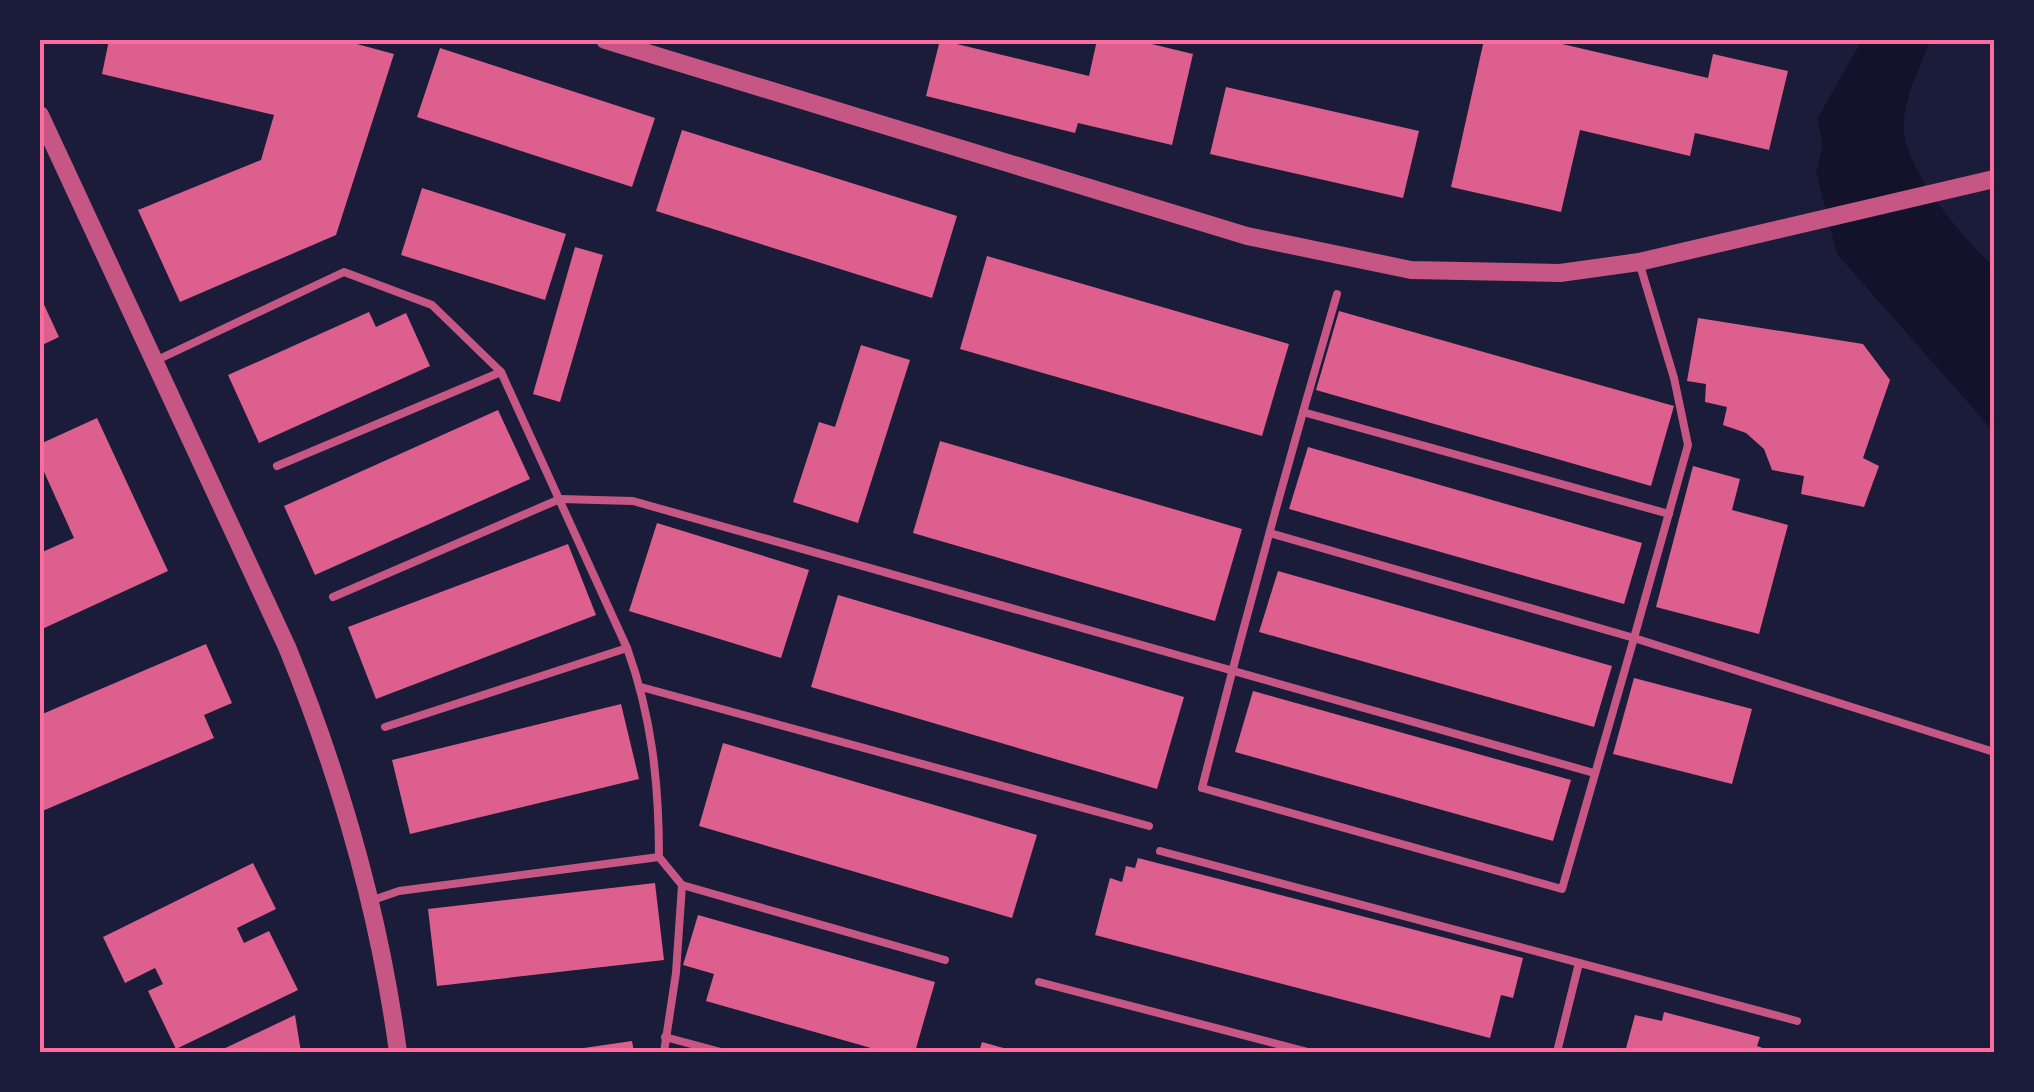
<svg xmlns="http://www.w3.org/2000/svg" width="2034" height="1092" viewBox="0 0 2034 1092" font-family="'Golos Text',sans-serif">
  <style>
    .water { fill: #12122b }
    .building { fill: #dd5f8e }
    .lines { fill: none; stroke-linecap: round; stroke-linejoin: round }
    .service { stroke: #c65784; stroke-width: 8 }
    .tertiary { stroke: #c65784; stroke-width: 18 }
    .neatline { fill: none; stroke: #ff6b9d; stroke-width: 4 }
  </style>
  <rect width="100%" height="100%" fill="#1b1b3a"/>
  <path class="water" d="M1862,40H1931C1920,68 1902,100 1904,131C1907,173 1963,238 1994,267V432L1837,254L1816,172L1823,145L1817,119Z"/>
  <g class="building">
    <polygon points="109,40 342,40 394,54 336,235 180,302 138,210 261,160 274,115 102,74"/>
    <polygon points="940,40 1089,76 1097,40 1135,40 1193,54 1172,145 1078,123 1075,133 926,96"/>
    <polygon points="1484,40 1545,40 1708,78 1713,54 1788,71 1769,150 1695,133 1690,156 1580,130 1561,212 1451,187"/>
    <polygon points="440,48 655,118 632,187 417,117"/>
    <polygon points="1226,87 1419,131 1403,198 1210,154"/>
    <polygon points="682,130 957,216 932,298 656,211"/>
    <polygon points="422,188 566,234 545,300 401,255"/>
    <polygon points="575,247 603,255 560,402 533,394"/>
    <polygon points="987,256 1289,344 1262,436 960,349"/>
    <polygon points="40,296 59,337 40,346"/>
    <polygon points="1339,311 1674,406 1651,486 1316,390"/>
    <polygon points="369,312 376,327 406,313 430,366 259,443 228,375"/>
    <polygon points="1698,318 1863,344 1890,380 1863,458 1879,466 1864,507 1801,494 1804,476 1772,470 1764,449 1746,433 1723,425 1727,407 1705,402 1706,384 1687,381"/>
    <polygon points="861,345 910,360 858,523 793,502 819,422 835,427"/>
    <polygon points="498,410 530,479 315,575 284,506"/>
    <polygon points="97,418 168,571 40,630 40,553 74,538 40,463 40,444"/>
    <polygon points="940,441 1242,529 1215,621 913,533"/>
    <polygon points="1308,447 1642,543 1624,604 1289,509"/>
    <polygon points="1693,466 1740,479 1732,510 1788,525 1759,634 1656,607"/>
    <polygon points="657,523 809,570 781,658 629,611"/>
    <polygon points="568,544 596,615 376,699 348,627"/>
    <polygon points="1278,571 1612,666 1594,727 1259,632"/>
    <polygon points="838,595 1184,697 1157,789 811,687"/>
    <polygon points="206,644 232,703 204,715 214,738 40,812 40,715"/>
    <polygon points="1634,678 1752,709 1732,784 1613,754"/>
    <polygon points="1253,691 1571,780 1553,841 1235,752"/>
    <polygon points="621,704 639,779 410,834 392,760"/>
    <polygon points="723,743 1037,835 1012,918 699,826"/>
    <polygon points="1138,858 1523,958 1513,998 1501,995 1490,1038 1095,935 1110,878 1122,882 1126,866 1135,868"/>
    <polygon points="253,863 276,909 237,928 244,943 269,931 298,990 176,1049 148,991 163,984 155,968 125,983 103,937"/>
    <polygon points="655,883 664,960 437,986 428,909"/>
    <polygon points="698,915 935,982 915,1052 885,1052 706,1001 714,974 683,965"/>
    <polygon points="1664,1012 1760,1037 1757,1046 1774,1052 1625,1052 1635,1015 1662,1021"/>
    <polygon points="295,1015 301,1052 217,1052"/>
    <polygon points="632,1041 634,1052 570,1052 570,1050"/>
    <polygon points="982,1042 1014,1051 1014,1052 979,1052"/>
  </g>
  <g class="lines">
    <g class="service">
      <polyline points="1639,262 1674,378 1688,445 1634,638 1994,752"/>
      <path d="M155,361L344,272L432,305L501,372L627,648C652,717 659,784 659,857L399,891L373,900"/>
      <polyline points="1303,412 1669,514"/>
      <polyline points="277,466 501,372"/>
      <path d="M1270,533L1634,638L1562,889L1202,788C1244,623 1289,458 1337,294"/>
      <polyline points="333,597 560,499 633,501 1594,773"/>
      <polyline points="641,687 1149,826"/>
      <polyline points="385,727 627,648"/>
      <polyline points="1160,851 1797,1021"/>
      <polyline points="659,857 682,885 676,973 664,1052"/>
      <polyline points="682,885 945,960"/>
      <polyline points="1039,982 1308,1052"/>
      <polyline points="665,1037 721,1052"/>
      <polyline points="1557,1052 1579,963"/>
    </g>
    <g class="tertiary">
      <polyline points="605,40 1247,236 1411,270 1560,273 1639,262 1994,179"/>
      <path d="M40,115L287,647C341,779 379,911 398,1052"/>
    </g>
  </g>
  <rect width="2034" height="1092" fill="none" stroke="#1b1b3a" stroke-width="85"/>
  <rect x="42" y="42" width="1950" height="1008" class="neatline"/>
</svg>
